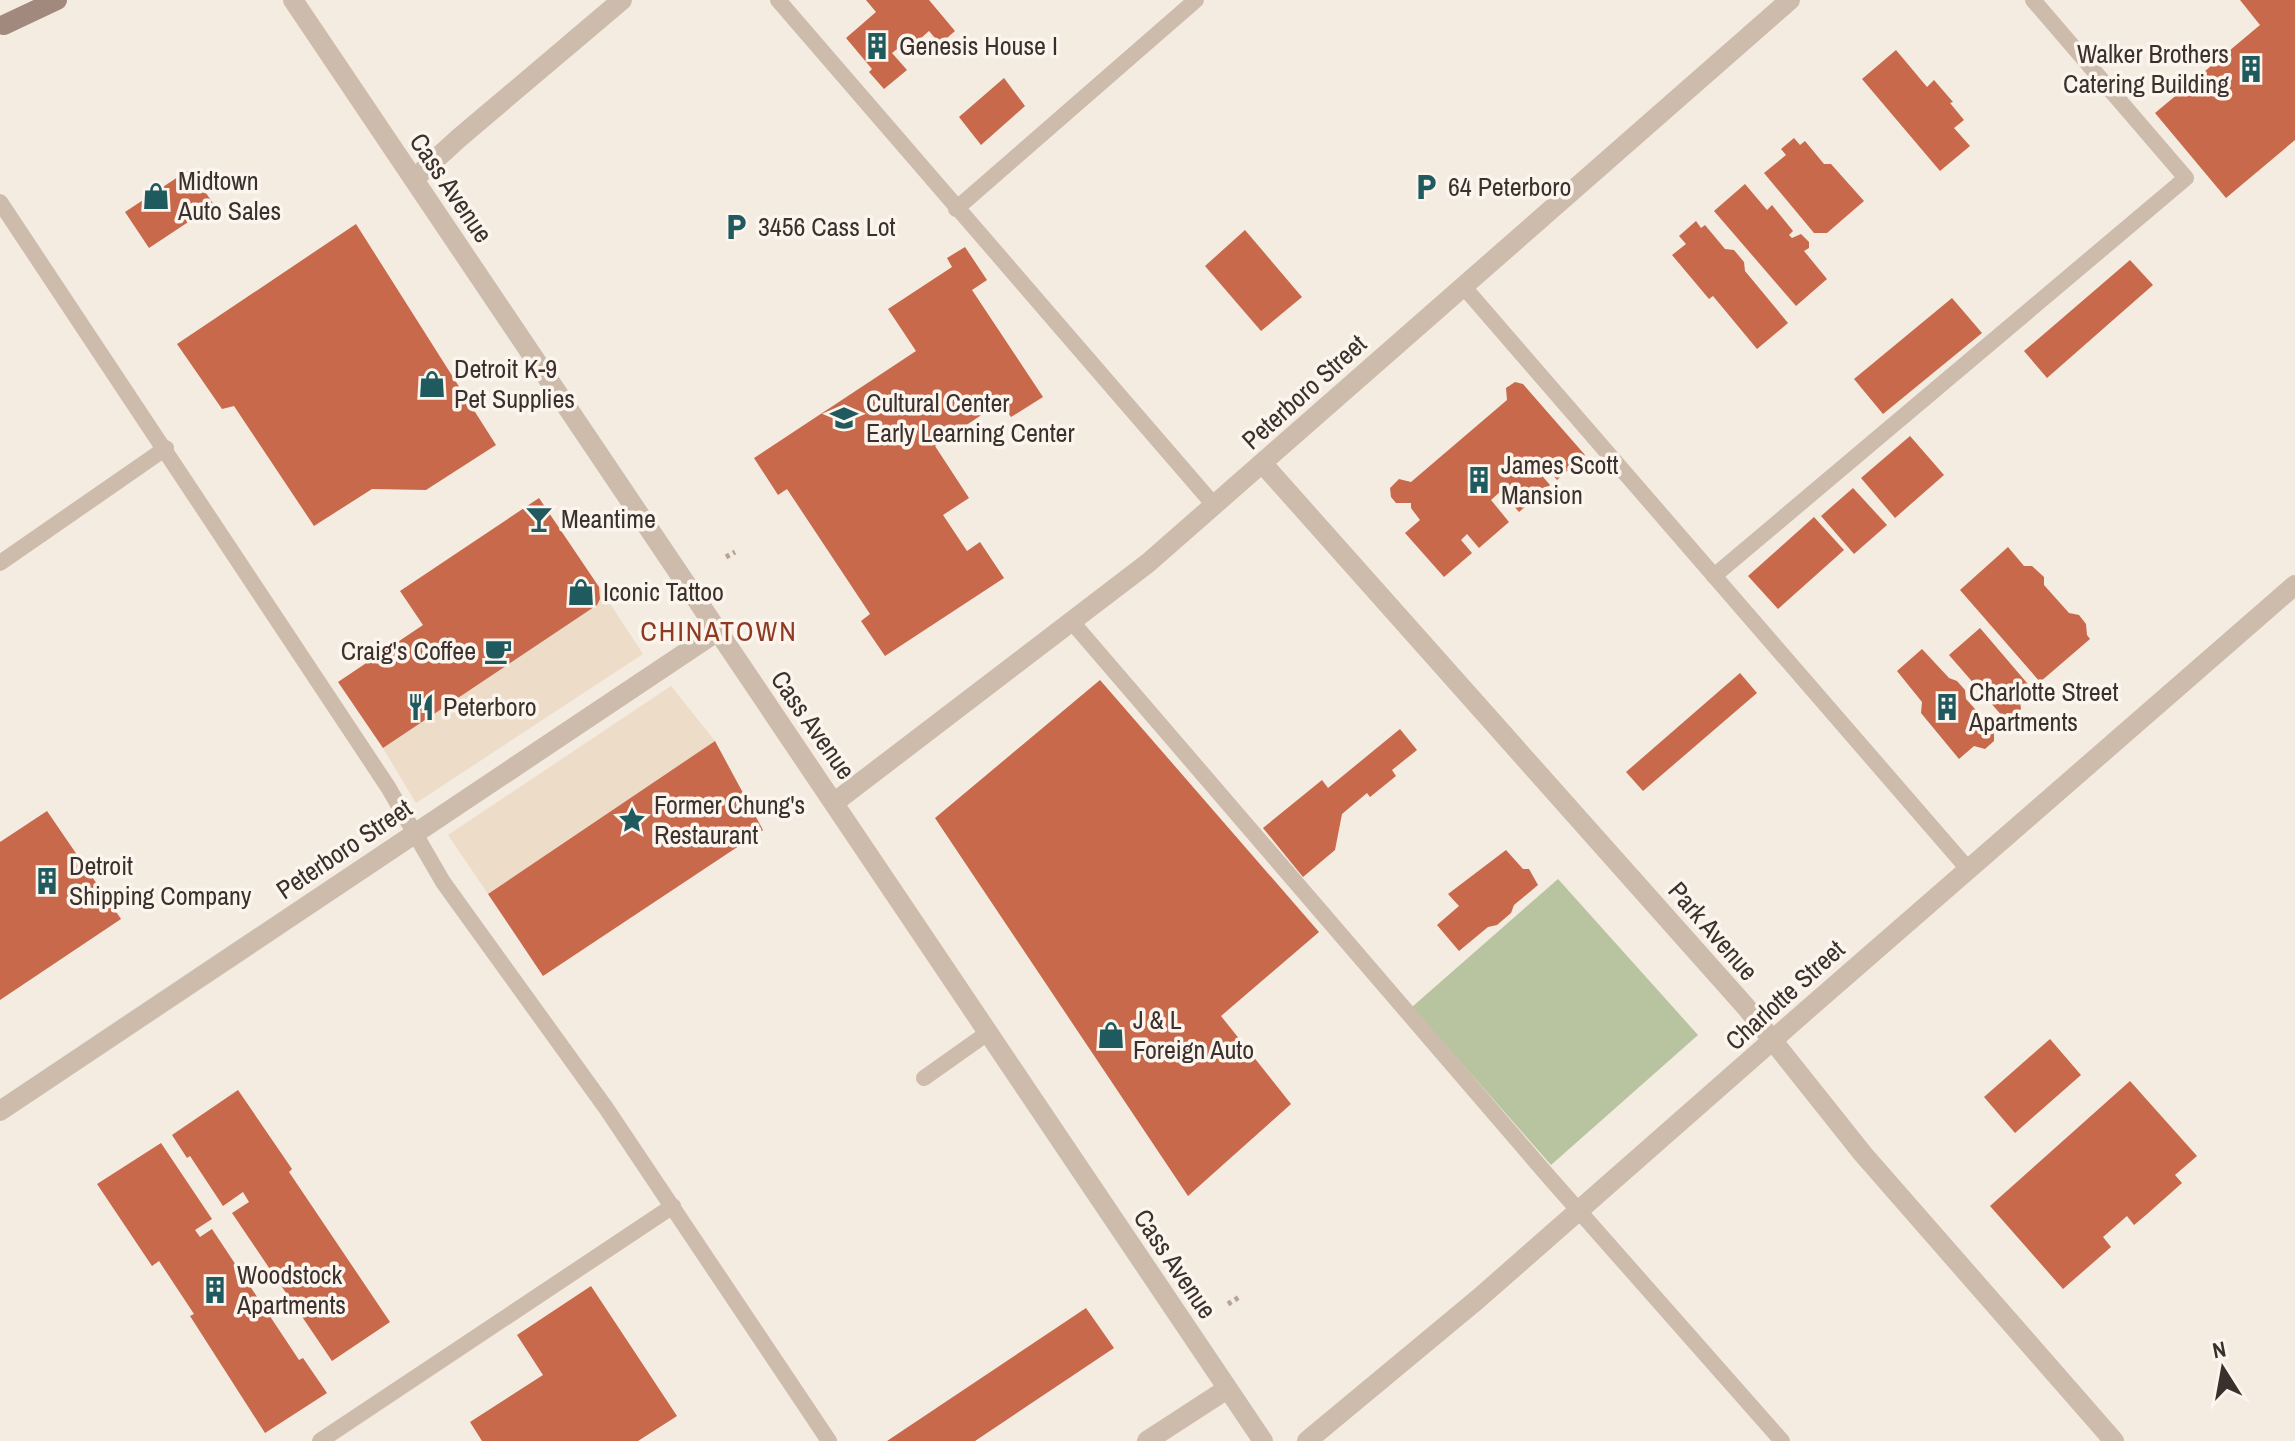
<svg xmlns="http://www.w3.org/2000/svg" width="2295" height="1441" viewBox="0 0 2295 1441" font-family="'Archivo Narrow',sans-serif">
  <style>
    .green { fill: #b8c4a0 }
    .plaza { fill: #ecdcc8 }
    .building { fill: #c8694b }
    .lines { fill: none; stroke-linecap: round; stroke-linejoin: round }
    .path { stroke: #b9a596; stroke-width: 5; stroke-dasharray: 4 4; stroke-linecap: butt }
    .service { stroke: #cdbbac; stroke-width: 16 }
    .minor { stroke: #cdbbac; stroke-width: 20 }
    .tertiary { stroke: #cdbbac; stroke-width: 20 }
    .secondary { stroke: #a18a7d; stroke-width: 20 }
    .labels { text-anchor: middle; stroke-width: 7; stroke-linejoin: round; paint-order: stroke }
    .poi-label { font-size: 26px; fill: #3b302b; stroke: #fbf5ee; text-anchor: start }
    .street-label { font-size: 26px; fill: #3b302b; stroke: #fbf5ee }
    .neighbourhood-label { font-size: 28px; letter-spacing: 2px; fill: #8c3b22; stroke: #fbf5ee }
  </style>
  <rect width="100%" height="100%" fill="#f4ebe1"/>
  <polygon class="green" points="1558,879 1698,1035 1551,1165 1412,1007"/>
  <g class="plaza">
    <polygon points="599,587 643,654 416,803 383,748 597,605 600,599"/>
    <polygon points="671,686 715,741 488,894 448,835"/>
  </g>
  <g class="building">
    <polygon points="866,0 929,0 955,31 940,44 929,31 910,48 906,42 892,53 907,70 884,89 869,72 872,69 846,38 876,12"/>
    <polygon points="2240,0 2295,0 2295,140 2226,198 2155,113 2260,25"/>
    <polygon points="1896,50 1927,87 1934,80 1953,102 1950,103 1964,120 1954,128 1970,146 1940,171 1862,79"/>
    <polygon points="1004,78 1025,106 981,145 959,117"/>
    <polygon points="1794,138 1800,145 1805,141 1824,164 1831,164 1864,201 1827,233 1814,233 1764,173 1786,155 1781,149"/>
    <polygon points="190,169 214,205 149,248 125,212"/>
    <polygon points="1745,184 1767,210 1772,205 1793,231 1789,235 1792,238 1801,234 1809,242 1809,248 1804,251 1827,279 1796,306 1714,211"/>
    <polygon points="1696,221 1701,228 1705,225 1725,249 1734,250 1744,262 1745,271 1788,323 1757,349 1713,296 1709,299 1672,255 1686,244 1679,236"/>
    <polygon points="356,224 496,445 426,490 372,489 314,526 234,406 222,409 177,344"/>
    <polygon points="1245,230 1302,297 1261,331 1205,266"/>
    <polygon points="965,247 987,280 972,290 1043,397 1011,417 1001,402 935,446 969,498 943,515 967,551 980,542 1004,578 885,656 861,621 870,614 787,489 778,495 754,458 916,351 888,309 952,267 947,258"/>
    <polygon points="2130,260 2153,285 2047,378 2024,351"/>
    <polygon points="1952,298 1982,333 1883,414 1854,379"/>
    <polygon points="1515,382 1523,384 1585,455 1557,480 1545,465 1538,471 1550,485 1519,512 1501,491 1491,500 1509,522 1479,548 1467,534 1461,540 1472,553 1444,577 1405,533 1420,520 1411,508 1411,503 1396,503 1391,497 1390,488 1399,479 1411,482 1507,400 1506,388"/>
    <polygon points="1910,436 1944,475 1895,518 1861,478"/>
    <polygon points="1853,488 1887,525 1854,554 1821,516"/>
    <polygon points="539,498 599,587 600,599 597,605 383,748 338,682 423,625 400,591"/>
    <polygon points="1814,517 1844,550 1778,609 1748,576"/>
    <polygon points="2008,547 2024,566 2032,566 2044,577 2044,585 2069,613 2079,615 2086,624 2087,635 2090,639 2040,682 1960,590"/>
    <polygon points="1980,628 2033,690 2020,702 2021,709 2015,714 2007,713 2003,717 1949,655"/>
    <polygon points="1922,649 1949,678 1957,681 1965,690 1966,699 1994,730 1994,741 1985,749 1974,746 1959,759 1921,713 1922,702 1897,671"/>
    <polygon points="1740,673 1757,693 1643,791 1626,772"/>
    <polygon points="1100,680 1319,932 1221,1016 1291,1104 1188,1196 935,818"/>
    <polygon points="1400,729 1417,750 1392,770 1396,776 1370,797 1367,793 1342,814 1335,850 1303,877 1263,828 1322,780 1328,788"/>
    <polygon points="715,741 763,830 543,976 488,894"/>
    <polygon points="47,811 121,919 0,1000 0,842"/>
    <polygon points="1506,850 1523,869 1529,869 1538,885 1514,905 1511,913 1497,925 1488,927 1459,951 1437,925 1459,906 1448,894"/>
    <polygon points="2050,1039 2081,1075 2015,1133 1984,1097"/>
    <polygon points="2130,1081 2197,1156 2175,1175 2182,1183 2146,1215 2134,1225 2127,1216 2103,1237 2111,1247 2063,1289 1990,1206"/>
    <polygon points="238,1090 292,1169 289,1172 390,1322 332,1361 232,1213 249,1202 243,1192 223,1206 190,1156 187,1158 172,1135"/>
    <polygon points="161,1143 212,1219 195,1230 200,1237 212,1229 299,1360 303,1358 327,1393 265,1433 190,1316 194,1314 159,1261 152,1266 97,1184"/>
    <polygon points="591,1286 677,1416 638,1441 482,1441 470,1422 543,1375 517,1335"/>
    <polygon points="1086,1308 1114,1348 975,1441 887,1441"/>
  </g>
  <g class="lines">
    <g class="path">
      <polyline points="726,557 735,552"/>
      <polyline points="1228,1304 1241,1296"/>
    </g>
    <g class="service">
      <polyline points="778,0 1214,505"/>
      <polyline points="0,202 388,787 443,882 606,1108 829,1441"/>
      <polyline points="956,209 1196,0"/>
      <polyline points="1463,286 1968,869"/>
      <polyline points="0,563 166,448"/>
      <polyline points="1714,576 2186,178 2033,0"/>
      <polyline points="1072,622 1549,1177 1782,1441"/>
      <polyline points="924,1078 989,1032"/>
      <polyline points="320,1441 673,1206"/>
    </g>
    <g class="minor">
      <polyline points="414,179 459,138 622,0"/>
      <polyline points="1263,464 1746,1007 1863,1154 2114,1441"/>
      <polyline points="0,1111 718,631"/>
      <polyline points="1147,1441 1227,1389"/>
      <polyline points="1307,1441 1478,1299 1808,1009 2295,585"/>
    </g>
    <g class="tertiary">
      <polyline points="293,0 1263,1441"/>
      <polyline points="835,802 1148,563 1790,0"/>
    </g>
    <polyline class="secondary" points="4,25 57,0"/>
  </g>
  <defs>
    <g id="building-bare" transform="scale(2.16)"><path d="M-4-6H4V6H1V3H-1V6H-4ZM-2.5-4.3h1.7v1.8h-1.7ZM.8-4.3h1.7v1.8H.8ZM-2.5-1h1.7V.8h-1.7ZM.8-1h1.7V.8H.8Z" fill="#1f5a5e" stroke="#fbf5ee" stroke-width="2.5" paint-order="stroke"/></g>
    <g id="parking-bare" transform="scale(2.16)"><path d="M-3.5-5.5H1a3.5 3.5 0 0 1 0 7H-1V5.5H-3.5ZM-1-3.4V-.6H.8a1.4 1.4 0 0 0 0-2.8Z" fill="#1f5a5e" stroke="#fbf5ee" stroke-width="2.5" paint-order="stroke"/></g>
    <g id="shop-bare" transform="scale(2.16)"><path d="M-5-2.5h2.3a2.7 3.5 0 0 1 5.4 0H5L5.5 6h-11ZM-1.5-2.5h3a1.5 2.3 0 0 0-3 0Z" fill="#1f5a5e" stroke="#fbf5ee" stroke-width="2.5" paint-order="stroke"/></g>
    <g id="school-bare" transform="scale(2.16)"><path d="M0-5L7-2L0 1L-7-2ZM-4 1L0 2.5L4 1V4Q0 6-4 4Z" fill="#1f5a5e" stroke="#fbf5ee" stroke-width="2.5" paint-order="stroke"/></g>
    <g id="bar-bare" transform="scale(2.16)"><path d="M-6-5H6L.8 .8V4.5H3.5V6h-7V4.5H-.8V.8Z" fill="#1f5a5e" stroke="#fbf5ee" stroke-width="2.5" paint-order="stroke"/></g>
    <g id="cafe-bare" transform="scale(2.16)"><path d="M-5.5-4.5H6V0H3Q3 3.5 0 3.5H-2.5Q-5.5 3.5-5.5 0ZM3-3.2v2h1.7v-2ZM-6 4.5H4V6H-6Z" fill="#1f5a5e" stroke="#fbf5ee" stroke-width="2.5" paint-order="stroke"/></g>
    <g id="restaurant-bare" transform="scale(2.16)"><path d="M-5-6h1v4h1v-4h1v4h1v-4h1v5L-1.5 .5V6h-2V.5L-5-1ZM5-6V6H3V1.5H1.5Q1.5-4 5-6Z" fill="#1f5a5e" stroke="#fbf5ee" stroke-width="2.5" paint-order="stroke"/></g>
    <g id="sight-bare" transform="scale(2.16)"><path d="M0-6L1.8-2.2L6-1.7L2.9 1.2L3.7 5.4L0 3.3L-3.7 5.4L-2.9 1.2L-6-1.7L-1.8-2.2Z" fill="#1f5a5e" stroke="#fbf5ee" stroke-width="2.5" paint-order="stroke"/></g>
  </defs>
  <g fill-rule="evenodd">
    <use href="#building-bare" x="877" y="46"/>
    <use href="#building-bare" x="2251" y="69"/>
    <use href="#parking-bare" x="1426" y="187"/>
    <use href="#shop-bare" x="156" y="196"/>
    <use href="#parking-bare" x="736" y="227"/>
    <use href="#shop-bare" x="432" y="384"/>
    <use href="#school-bare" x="844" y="418"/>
    <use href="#building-bare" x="1479" y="480"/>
    <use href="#bar-bare" x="539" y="519"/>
    <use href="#shop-bare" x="581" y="592"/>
    <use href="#cafe-bare" x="498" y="651"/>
    <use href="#restaurant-bare" x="421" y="707"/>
    <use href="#building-bare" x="1947" y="707"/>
    <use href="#sight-bare" x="632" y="820"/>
    <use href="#building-bare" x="47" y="881"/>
    <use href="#shop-bare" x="1111" y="1035"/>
    <use href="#building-bare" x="215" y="1290"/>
  </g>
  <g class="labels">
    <g class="poi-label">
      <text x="899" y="55">Genesis House I</text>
      <text x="2229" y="63" text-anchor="end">Walker Brothers<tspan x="2229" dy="30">Catering Building</tspan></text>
      <text x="178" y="190">Midtown<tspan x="178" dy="30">Auto Sales</tspan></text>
      <text x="1448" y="196">64 Peterboro</text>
      <text x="758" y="236">3456 Cass Lot</text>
      <text x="454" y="378">Detroit K-9<tspan x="454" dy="30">Pet Supplies</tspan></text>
      <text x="866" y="412">Cultural Center<tspan x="866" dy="30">Early Learning Center</tspan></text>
      <text x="1501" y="474">James Scott<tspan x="1501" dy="30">Mansion</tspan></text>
      <text x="561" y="528">Meantime</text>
      <text x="603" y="601">Iconic Tattoo</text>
      <text x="476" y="660" text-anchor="end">Craig's Coffee</text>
      <text x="1969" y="701">Charlotte Street<tspan x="1969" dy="30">Apartments</tspan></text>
      <text x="443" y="716">Peterboro</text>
      <text x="654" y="814">Former Chung's<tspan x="654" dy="30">Restaurant</tspan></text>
      <text x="69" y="875">Detroit<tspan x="69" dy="30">Shipping Company</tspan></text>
      <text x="1133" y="1029">J &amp; L<tspan x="1133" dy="30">Foreign Auto</tspan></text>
      <text x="237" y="1284">Woodstock<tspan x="237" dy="30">Apartments</tspan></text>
    </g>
    <g class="street-label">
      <text transform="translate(451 188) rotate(56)" y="9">Cass Avenue</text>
      <text transform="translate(1304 392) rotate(-42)" y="9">Peterboro Street</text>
      <text transform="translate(813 725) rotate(55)" y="9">Cass Avenue</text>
      <text transform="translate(344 849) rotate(-34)" y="9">Peterboro Street</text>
      <text transform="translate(1713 931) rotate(49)" y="9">Park Avenue</text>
      <text transform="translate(1785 995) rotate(-42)" y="9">Charlotte Street</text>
      <text transform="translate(1175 1264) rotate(56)" y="9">Cass Avenue</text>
    </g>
    <g class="neighbourhood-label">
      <text x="719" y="641">CHINATOWN</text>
    </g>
  </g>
  <g transform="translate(2223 1369) rotate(349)" stroke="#fbf5ee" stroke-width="6" paint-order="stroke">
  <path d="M0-6L14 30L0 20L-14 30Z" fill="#3b302b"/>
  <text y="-12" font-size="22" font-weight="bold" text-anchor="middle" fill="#3b302b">N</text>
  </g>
</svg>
